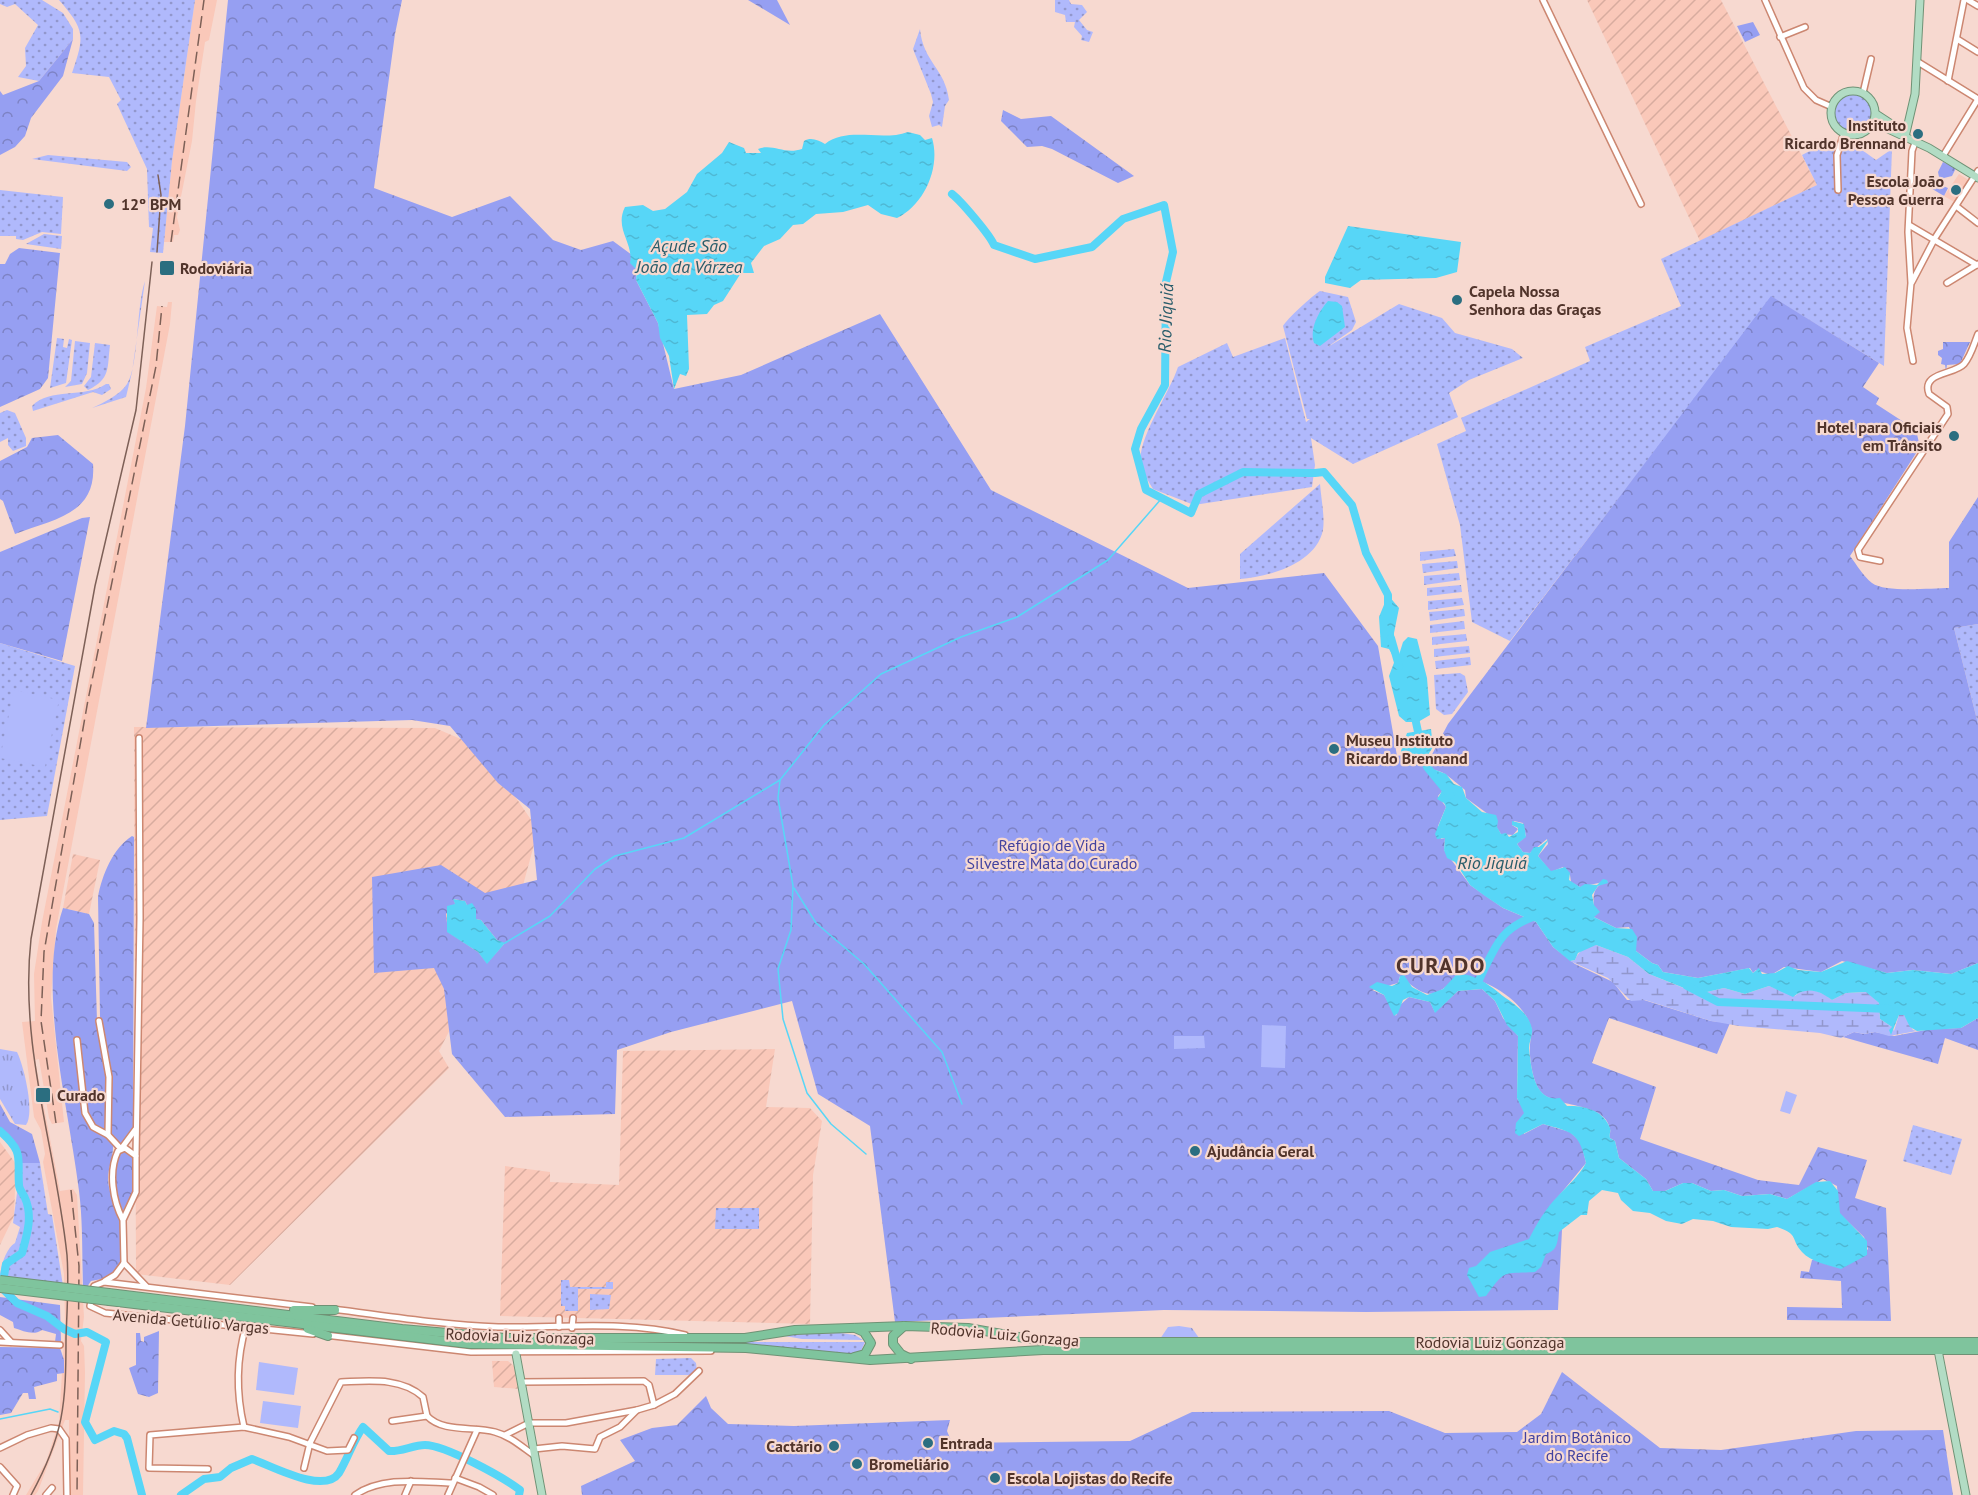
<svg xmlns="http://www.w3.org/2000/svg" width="1978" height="1495" viewBox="0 0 1978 1495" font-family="'PT Sans',sans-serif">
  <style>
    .built { fill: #fac8b9 }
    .industrial { fill: url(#industrial-furrows) }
    .grass { fill: url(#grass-dots) }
    .forest { fill: url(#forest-crowns); fill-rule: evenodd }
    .wetland { fill: url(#wetland-marsh) }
    .park { fill: url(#park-tufts) }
    .pitch { fill: #b0b9fc }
    .water { fill: url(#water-ripples) }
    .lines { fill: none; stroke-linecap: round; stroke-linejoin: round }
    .stream { stroke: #57d6f7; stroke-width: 1.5 }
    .river { stroke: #57d6f7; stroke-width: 8 }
    .minor-casing { stroke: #cc8771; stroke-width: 8 }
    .major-casing { stroke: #6f9275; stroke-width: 9 }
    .highway-casing { stroke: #6f9275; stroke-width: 10 }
    .minor { stroke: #fff; stroke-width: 5 }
    .major { stroke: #b2dcc4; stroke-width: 7 }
    .highway { stroke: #7fc49d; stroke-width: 8 }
    .tram { stroke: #7d6057; stroke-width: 1.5 }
    .rail { stroke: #7d6057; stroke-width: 1.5; stroke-dasharray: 12 6; stroke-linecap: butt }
    .highway-bridge-casing { stroke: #6f9275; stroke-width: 10; stroke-linecap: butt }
    .highway-bridge { stroke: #7fc49d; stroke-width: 8 }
    .poi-dot { fill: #2b6e80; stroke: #f7d9d0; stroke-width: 2 }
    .labels { text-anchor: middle; stroke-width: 4.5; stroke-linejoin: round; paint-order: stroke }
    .poi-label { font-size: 16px; font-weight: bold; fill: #51342b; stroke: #f7d9d0; text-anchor: start }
    .park-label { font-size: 16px; fill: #4242a0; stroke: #f7d9d0 }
    .street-label { font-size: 16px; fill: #51342b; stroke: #f7d9d0 }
    .water-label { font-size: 18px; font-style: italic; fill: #285c6a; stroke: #f7d9d0 }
    .district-label { font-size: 22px; font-weight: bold; letter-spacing: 1.5px; fill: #51342b; stroke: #f7d9d0 }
  </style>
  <defs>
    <pattern id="industrial-furrows" width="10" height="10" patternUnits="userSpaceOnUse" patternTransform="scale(1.5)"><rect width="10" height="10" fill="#fac8b9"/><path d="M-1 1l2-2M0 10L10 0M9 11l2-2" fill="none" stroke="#d8ac9f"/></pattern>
    <pattern id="grass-dots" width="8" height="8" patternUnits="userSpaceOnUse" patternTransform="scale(1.5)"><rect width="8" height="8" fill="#b0b9fc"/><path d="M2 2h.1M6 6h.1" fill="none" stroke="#9297cc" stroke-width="1.8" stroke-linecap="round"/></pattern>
    <pattern id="forest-crowns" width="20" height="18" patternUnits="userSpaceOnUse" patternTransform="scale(1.5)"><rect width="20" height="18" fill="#969ff2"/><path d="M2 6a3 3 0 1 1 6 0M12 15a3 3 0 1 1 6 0" fill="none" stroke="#7d82c4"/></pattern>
    <pattern id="wetland-marsh" width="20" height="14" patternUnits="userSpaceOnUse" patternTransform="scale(1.5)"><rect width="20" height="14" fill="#b0b9fc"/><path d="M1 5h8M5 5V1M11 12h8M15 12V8" fill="none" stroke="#9297cc"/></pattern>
    <pattern id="park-tufts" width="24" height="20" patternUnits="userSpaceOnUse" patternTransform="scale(1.5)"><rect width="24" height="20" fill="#b0b9fc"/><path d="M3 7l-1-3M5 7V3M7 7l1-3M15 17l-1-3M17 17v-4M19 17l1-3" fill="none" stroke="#9297cc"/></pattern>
    <pattern id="water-ripples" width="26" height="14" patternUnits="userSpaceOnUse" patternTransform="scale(1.5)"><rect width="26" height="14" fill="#57d6f7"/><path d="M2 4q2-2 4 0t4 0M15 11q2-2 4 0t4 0" fill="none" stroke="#4eb8d4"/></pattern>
  </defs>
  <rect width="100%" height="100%" fill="#f7d9d0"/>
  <g class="built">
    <polygon points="195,0 217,0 209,40 205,42 196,101 192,141 177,217 180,230 178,235 174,235 173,242 164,242 172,161"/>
    <polygon points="1959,174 1967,179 1967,185 1956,203 1944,196"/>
    <polygon points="168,302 172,302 170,324 56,929 51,997 64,1122 52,1124 49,1118 39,1059 35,1060 60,1191 73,1189 77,1195 84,1317 81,1341 84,1346 85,1372 83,1495 69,1495 69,1420 65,1420 38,1491 35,1495 26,1495 46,1462 59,1422 65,1323 64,1274 43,1162 45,1154 41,1130 34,1117 22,1022 35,1021 34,974 42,922 146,388 157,306 167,307"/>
  </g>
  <g class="industrial">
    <polygon points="1587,0 1721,0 1817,185 1700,241"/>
    <polygon points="134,727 435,728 482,748 538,830 522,889 439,1051 449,1068 230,1285 136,1274"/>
    <polygon points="73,854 100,860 89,914 63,908"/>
    <polygon points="775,1049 766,1107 810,1108 822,1121 813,1175 810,1324 500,1316 505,1166 550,1172 550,1182 619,1185 623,1051"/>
    <polygon points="0,1142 16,1164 14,1216 0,1245"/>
    <polygon points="492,1361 508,1361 514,1366 519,1389 494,1387"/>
  </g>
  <g class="grass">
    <polygon points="0,0 42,0 63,13 73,29 73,39 39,81 18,77 26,66 25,48 38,25 15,4 7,7 0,4"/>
    <path d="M59,0H195L172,161L163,253L150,252L153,228L149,227L147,169L117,104L121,100L109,77L72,73C85,36 85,30 59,0Z"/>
    <polygon points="1055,0 1069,0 1071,4 1082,5 1087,12 1079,20 1087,30 1093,32 1089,42 1081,40 1082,36 1074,27 1075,22 1066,22 1065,15 1055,12"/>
    <path d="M920,29C923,62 945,68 949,100L945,106L942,127L939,125L932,127L929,116L933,102L931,94L913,49Z"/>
    <circle cx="1853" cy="113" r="19"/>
    <polygon points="1848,140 1876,160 1892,149 1884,366 1772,297 1510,641 1472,622 1460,525 1437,444 1466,431 1461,418 1590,361 1585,347 1681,306 1661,259 1817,185 1802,155 1827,142 1830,149 1840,152"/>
    <polygon points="48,155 127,162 131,167 127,171 32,159"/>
    <polygon points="0,190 63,197 61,234 42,232 23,240 16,239 16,236 0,236"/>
    <polygon points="44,234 62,236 61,249 26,244"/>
    <path d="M145,281L132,372L126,397L92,408C103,403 120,395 127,384C139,365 136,307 145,281Z"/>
    <path d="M1320,291L1348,297L1356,322L1352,330L1326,348L1399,304L1442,318L1455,333L1512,349L1523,358L1469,380L1449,393L1458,417L1353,464L1311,438L1315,465L1312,487L1194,505L1153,489C1149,482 1142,472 1141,464C1136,441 1170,392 1178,367L1227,343L1233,357L1285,338L1306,422L1310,419H1307L1283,326C1286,320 1313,295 1320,291Z"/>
    <polygon points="57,338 64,339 63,347 67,348 69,339 72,340 66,383 50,388"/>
    <polygon points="75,341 90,343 87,373 82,384 65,387 71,381"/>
    <path d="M95,343L110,345C107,368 111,379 88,390L84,386L91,377Z"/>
    <path d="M106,384H109L111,389L102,395L93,392L33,411L32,406C50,387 84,399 106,384Z"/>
    <polygon points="7,410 15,413 26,438 26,446 13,451 8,445 8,438 0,442 0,413"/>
    <path d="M1320,484C1321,498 1325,517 1323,530C1316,564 1268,577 1240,579V554Z"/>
    <polygon points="1454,549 1456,556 1420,561 1420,552"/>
    <polygon points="1457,561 1458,568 1423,573 1422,564"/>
    <polygon points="1459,573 1460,580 1424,585 1424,576"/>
    <polygon points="1461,585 1462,592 1427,596 1427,588"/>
    <polygon points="1462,598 1464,605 1428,610 1428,601"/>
    <polygon points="1464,609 1465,616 1430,621 1429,612"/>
    <polygon points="1464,621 1465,629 1430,633 1430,625"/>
    <polygon points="1978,624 1978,724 1954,628"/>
    <polygon points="1466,634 1467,641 1432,645 1432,637"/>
    <polygon points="0,643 75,666 47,816 0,820"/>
    <polygon points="1469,646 1470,653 1434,657 1434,649"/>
    <polygon points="1470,657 1471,665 1436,669 1435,661"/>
    <polygon points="1460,673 1465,676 1468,692 1452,714 1444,715 1436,709 1434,675"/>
    <polygon points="1913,1125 1962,1139 1951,1175 1903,1161"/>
    <path d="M21,1163H40L48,1214L52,1215L63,1286L0,1278C0,1268 6,1248 15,1243L20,1227L13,1223Z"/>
    <polygon points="716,1208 759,1208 759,1229 715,1229"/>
    <polygon points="561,1280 569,1280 570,1287 606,1287 606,1282 613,1282 613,1289 578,1289 578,1311 565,1311 565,1306 561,1306"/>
    <polygon points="590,1294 611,1295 609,1309 590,1310"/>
    <polygon points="840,1333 855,1335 863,1340 802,1339 779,1335"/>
    <polygon points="741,1342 865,1342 861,1351 845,1355 729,1344"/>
    <polygon points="691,1358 696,1363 697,1372 694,1375 655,1375 656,1359"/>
  </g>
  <g class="forest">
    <path d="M228,0H402L395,34L374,188L452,217L510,196L553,240L581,250L613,241L632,255L637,270L636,280L658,323L674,389L741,375L880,314L991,490L1188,588L1324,573L1378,646L1397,756L1403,755L1406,766L1422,764L1440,780L1443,790L1438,796L1446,807L1438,826L1441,839L1445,838L1444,850L1470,885L1503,908L1536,922L1553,947L1575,964L1613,982L1627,1000H1644L1711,1021L1730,1023L1717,1054L1609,1018L1592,1063L1656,1087L1640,1139L1758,1180L1799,1185L1818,1147L1867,1160L1855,1198L1886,1208L1891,1321L1787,1320V1307L1842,1308L1841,1281L1800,1278L1801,1271L1809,1272L1812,1260L1857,1259L1868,1249L1864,1237L1839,1213L1837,1186L1823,1179L1787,1199L1770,1194L1742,1196L1724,1190L1711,1191L1692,1183H1683L1665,1191H1653L1646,1179L1619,1158L1615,1141L1610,1138C1609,1135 1611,1132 1610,1129C1605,1101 1557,1109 1541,1092C1533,1083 1529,1059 1530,1045C1530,1039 1533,1033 1531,1027C1522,998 1487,981 1460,974C1432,1001 1428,999 1400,976L1398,983L1372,990L1384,995L1396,1016L1399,1006L1409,997L1430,1002L1435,1012L1458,991L1482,989L1495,1001L1503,1018L1518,1036L1517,1098L1524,1110V1134L1543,1124L1570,1132L1581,1142L1586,1163L1548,1209L1544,1217L1562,1230L1558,1310L1366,1312L1164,1310L895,1322L870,1126L818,1094L792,1001L671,1032L617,1050L615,1114L505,1117L452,1054L444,989L434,968L374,973L372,877L441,865L485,893L537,880L530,809L498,783L450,726L412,720L146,728L185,426ZM454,899L465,901L467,905L474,908L476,919L481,920L497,940L504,944L487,963L478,952L448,932L446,914L455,904Z"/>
    <polygon points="748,0 777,0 790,25"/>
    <polygon points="1753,22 1760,35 1745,42 1737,26"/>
    <polygon points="73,39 63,76 31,118 25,136 15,147 0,155 0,91 3,95 39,81"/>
    <polygon points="1003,110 1021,119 1051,116 1134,176 1118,183 1052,149 1042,146 1027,147 1001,121"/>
    <polygon points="1943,162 1956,168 1952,176 1944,178 1943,186 1948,188 1944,196 1929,187 1926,182 1933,182 1939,177 1938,172"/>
    <polygon points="19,248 60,253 48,378 40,389 0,407 0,264 5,264 10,254"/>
    <path d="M1771,296L1879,363L1863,387L1879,398L1876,404L1916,430L1920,447L1850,556C1857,565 1863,576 1872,583C1885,593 1931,588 1949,588V542L1978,497V624L1954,628L1978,724V963L1951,974L1913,970L1887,973L1842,961L1821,972L1784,967L1771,975L1756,970L1753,973L1750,968L1698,978L1663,972L1658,965L1652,963L1636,951V941L1629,927L1616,928L1594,917C1595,901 1588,887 1608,881L1580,887L1571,882L1570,875L1563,867L1551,872L1538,856L1548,844L1547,839L1530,853L1523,852L1517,844L1526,836L1523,823L1514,821L1512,825L1518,829L1513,835L1501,834L1488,814L1466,798L1465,790C1459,785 1451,778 1445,774C1438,769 1432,772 1427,764L1448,724Z"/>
    <polygon points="1943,342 1970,342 1960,364 1947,365 1946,371 1945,365 1941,364 1942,358 1938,355 1938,351 1943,349"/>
    <path d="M58,435L93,464C97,515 53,519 15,534L3,501L0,499V461L27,447L32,438Z"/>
    <polygon points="90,517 62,661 0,643 0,552 82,518"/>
    <path d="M132,836L134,837L133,1128L121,1145L110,1134V1076L100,1017L98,897C102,875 113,848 132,836Z"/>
    <path d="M63,908L89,914L94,923L97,1021L107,1078L106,1138L113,1143C114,1156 108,1167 108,1180C109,1196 118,1207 120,1221C123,1234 120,1251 120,1264L107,1278L91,1281L87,1287H83C82,1255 83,1222 79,1191C69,1107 36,989 63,908Z"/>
    <polygon points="1978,1018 1978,1050 1945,1038 1938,1064 1843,1037 1854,1032 1864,1034 1875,1032 1894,1036 1931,1029 1961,1028"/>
    <polygon points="0,1104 10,1122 32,1134 40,1163 21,1163 17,1150 0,1131"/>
    <path d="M123,1151L132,1157L133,1191L122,1213C116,1198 106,1161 123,1151Z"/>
    <path d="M0,1297L60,1305L61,1342H55L56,1334L42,1330C33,1336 24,1331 14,1328L13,1322L0,1315Z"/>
    <polygon points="159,1331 158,1393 149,1397 138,1394 129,1368 136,1365 136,1333 140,1333 141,1341 144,1342 144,1337"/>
    <polygon points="0,1347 60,1348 64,1360 64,1373 57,1374 57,1381 34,1387 36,1399 29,1399 28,1393 23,1393 11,1413 0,1415"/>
    <polygon points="1562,1372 1660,1448 1721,1450 1856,1431 1943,1430 1953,1495 582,1495 581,1486 635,1461 620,1440 652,1428 677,1425 706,1396 711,1408 728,1424 794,1426 950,1420 947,1431 952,1443 1130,1441 1192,1412 1389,1411 1445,1433 1517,1432 1541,1414"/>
  </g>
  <path class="wetland" d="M1596,945L1628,957L1649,974L1691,991L1707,992L1724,988L1745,994L1769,986L1795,996C1807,985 1821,991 1832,1000L1846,993L1867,992L1879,1003L1880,1019L1892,1027L1894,1031L1899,1015H1904L1913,1030L1917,1031L1889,1036L1875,1032L1864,1034L1854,1032L1841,1038L1820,1033L1739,1026L1711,1021L1645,1000L1631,1001L1608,978L1570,961L1575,960C1578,952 1586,945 1596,945Z"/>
  <g class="park">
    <path d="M0,1049L17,1052C24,1066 35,1113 26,1125L15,1124L0,1099Z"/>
    <polygon points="1179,1326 1192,1328 1199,1338 1160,1339 1168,1327"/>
  </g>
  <g class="pitch">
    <polygon points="14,690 59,700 45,767 0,758"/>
    <polygon points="1262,1025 1286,1026 1285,1068 1261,1067"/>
    <polygon points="1174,1036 1204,1036 1205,1048 1174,1049"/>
    <polygon points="1786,1091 1797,1095 1790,1114 1780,1111"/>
    <polygon points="259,1362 298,1368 294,1395 256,1390"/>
    <polygon points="263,1401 301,1406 298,1428 260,1423"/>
  </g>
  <g class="water">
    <path d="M908,132L920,135L925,140L932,138C941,167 924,205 897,218L881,214L868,205L843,212L816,214L803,224L793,225L780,239L764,246L751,263L754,273H741L723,301L714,305L707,314L687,315L689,369L686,376L680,374L674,389L669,356L660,338L658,323L636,280L637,270L630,263C634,243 614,229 625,207L643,205L653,211L665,209L687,192L697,174L722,153L729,142L744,148L746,153H761L758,149C773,143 784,155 802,149L804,141C811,137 818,140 825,144C848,126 881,142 908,132Z"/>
    <polygon points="1348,226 1461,242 1457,272 1436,278 1361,280 1350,288 1325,283 1325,277"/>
    <path d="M1328,301L1337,302L1342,306L1345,327L1320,346L1314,343C1309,329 1319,311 1328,301Z"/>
    <polygon points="1388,595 1399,608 1394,633 1394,654 1398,658 1403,642 1408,637 1417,639 1427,678 1430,715 1418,722 1406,722 1399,716 1389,676 1395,660 1389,649 1381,647 1379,617"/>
    <polygon points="1431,729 1433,747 1422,764 1406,766 1401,751 1407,733"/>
    <path d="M1428,767L1446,774L1454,784L1462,787L1466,798L1482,812L1496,815L1498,821L1497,827L1501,834L1506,833L1509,837L1518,832V828L1512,825V821L1524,824L1526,837L1517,844L1523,852L1530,853L1534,847H1539L1549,839L1538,856L1551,871L1565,867L1570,873L1569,880L1580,887L1585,884L1597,885L1603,879L1607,880L1608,883L1598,886L1592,895L1594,905L1600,912L1594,917L1616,928L1632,929L1637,937L1636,951L1652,963L1658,965L1663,972L1698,978L1749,968L1753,973L1759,968L1762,974L1775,973L1788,966L1798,970L1821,972L1847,961L1887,973L1913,970L1951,974L1978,963V1018L1961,1028L1917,1031L1910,1027L1904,1015H1899L1891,1035L1889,1030L1892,1027L1880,1019L1879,1003L1866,992L1846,993L1832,1000C1819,990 1806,986 1793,997L1769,986L1745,994L1724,988L1707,992L1689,990L1649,974L1628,957L1596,945L1578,953L1575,960L1570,961L1553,947L1536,922L1503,908L1485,896L1470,885L1455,862L1447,858L1444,850L1445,838L1437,839L1435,834L1446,807L1444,803L1437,799C1448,783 1443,782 1428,772Z"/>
    <polygon points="453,899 465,901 467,905 472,903 476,909 476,919 481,920 497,940 505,943 487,964 478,952 447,932 447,906 455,904"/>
    <path d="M1457,974C1472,973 1487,983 1498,992C1511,1003 1528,1010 1532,1029C1533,1035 1529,1042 1529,1048C1531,1067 1534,1103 1560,1098L1567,1106C1583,1105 1604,1110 1610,1128C1611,1131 1609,1134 1610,1138L1615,1141L1619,1158L1646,1179L1653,1191H1665L1683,1183H1692L1711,1191L1724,1190L1742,1196L1770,1194L1787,1199L1816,1182L1830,1181L1838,1191L1840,1213L1867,1241V1255L1841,1269C1828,1265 1811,1262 1802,1252C1790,1239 1800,1235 1777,1227L1768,1229L1731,1227L1713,1221L1693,1219L1682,1224L1666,1221L1650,1213L1633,1211L1621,1200L1618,1193L1602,1190L1589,1201L1587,1215H1581L1559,1232C1557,1242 1558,1250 1546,1254L1541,1267L1535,1272C1503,1274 1506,1268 1486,1296L1479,1297L1467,1275L1469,1268L1476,1266L1490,1252L1529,1239C1536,1225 1545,1209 1558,1196C1567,1186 1579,1176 1586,1163C1579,1131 1571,1132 1543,1124L1519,1136L1515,1133L1516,1123L1524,1113L1517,1098L1518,1036L1507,1025L1495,1001L1482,989L1458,991L1435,1013L1430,1002L1409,997L1403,1000L1398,1013L1394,1016L1384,995L1369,987L1377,982L1392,986L1398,983L1400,976L1404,975L1412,987L1427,995L1443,989Z"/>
  </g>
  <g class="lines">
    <g class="stream">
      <polyline points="780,780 778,798 793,886 791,930 778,969 783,1019 807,1093 831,1124 866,1154"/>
      <polyline points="794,888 816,923 864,964 942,1052 962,1104"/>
      <polyline points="505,943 550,916 595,869 615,856 684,838 780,780 824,725 881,674 961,637 1017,617 1108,560 1162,498"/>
      <polyline points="0,1419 50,1409 58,1412"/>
    </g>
    <g class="river">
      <path d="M952,194C961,201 990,235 994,245L1035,259L1092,247L1123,219L1164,205L1173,252L1166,282L1165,385L1141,429L1135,449L1146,490L1191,513L1199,494L1243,472L1312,473"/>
      <polyline points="1315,473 1324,472 1352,505 1366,553 1388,595 1388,604"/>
      <polyline points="1391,638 1399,666"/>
      <polyline points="1414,713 1420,741"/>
      <polyline points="1427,767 1450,795"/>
      <path d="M1479,980C1495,948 1499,928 1536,916"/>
      <polyline points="1687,986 1718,1002 1889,1009"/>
      <path d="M0,1131C25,1153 17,1158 19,1185C19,1190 23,1193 25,1198C33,1216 27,1235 22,1253L6,1264L2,1288L17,1303L47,1316L64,1329L75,1334L87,1332L106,1342L85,1422L95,1440L114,1431L124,1434L127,1438L142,1495"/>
      <path d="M181,1495L204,1479L220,1477L231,1468L252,1459C272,1466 324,1495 339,1473C348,1458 353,1441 363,1427L389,1451C401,1452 413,1445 425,1445C445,1445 503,1477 520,1490L519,1495"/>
    </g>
    <g class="minor-casing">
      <g id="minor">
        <polyline points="1543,0 1641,204"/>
        <polyline points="1765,0 1804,88 1816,100 1832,107"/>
        <polyline points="1968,0 1978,6"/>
        <polyline points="1780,37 1805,27"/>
        <polyline points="1957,39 1978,52"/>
        <polyline points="1918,62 1978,99"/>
        <polyline points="1948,81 1964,0"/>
        <polyline points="1863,93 1871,59"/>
        <polyline points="1943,156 1978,99"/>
        <polyline points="1838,190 1837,155 1844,133"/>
        <polyline points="1956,206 1978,223"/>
        <polyline points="1909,225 1977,265"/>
        <polyline points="1912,282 1935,238 1978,171"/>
        <polyline points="1947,283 1978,264"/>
        <polyline points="1913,361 1907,328 1911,283 1908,232 1912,151 1916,140"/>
        <path d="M1880,561L1860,557L1858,550L1948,414L1947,407L1929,394C1921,372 1954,375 1964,364C1971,356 1974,344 1978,334"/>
        <polyline points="99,1021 109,1077 108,1135 121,1149 135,1130"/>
        <polyline points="77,1040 85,1113 93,1127 108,1135"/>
        <polyline points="136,1156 140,918 139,738"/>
        <polyline points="124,1263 146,1286"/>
        <path d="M105,1281L115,1275L124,1263L123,1220L136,1192V1156L125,1148L118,1151C108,1172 113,1201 123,1220"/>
        <polyline points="312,1307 104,1282 94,1286 90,1306 105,1313 313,1334"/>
        <path d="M333,1309C388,1316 442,1325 498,1327C559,1328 625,1320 685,1335"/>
        <polyline points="559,1318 559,1327"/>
        <polyline points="572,1328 573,1318"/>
        <polyline points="0,1330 11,1342"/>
        <polyline points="325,1335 471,1352 711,1351"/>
        <polyline points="0,1342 60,1345"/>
        <polyline points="522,1382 644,1381 649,1385 654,1405"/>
        <path d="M392,1421L427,1416C443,1433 474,1426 495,1432C510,1436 522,1447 535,1456"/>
        <path d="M244,1427C236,1393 236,1360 246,1326"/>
        <polyline points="505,1435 529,1423 566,1423 637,1410"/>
        <polyline points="0,1448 27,1435 51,1428 59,1429 66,1439 67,1495"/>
        <polyline points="534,1449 562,1446 595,1449 600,1437 620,1427 637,1410 654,1405 675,1394 699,1371"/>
        <polyline points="0,1467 17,1486 13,1495"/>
        <path d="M304,1468L310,1443L341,1382C369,1381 401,1377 423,1397L427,1416"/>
        <polyline points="208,1469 149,1468 150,1435 244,1427 289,1437 327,1451 348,1450 354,1438"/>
        <polyline points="455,1478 479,1487 493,1495"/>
        <polyline points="46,1495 52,1488"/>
        <path d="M355,1495C383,1476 420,1482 452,1483"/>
        <polyline points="405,1495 411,1481"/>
        <polyline points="448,1495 477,1430"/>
      </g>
    </g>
    <g class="major-casing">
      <g id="major">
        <circle cx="1853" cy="113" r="22"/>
        <polyline points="1876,114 1899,129"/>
        <polyline points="1873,122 1929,148 1978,178"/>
        <polyline points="1905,137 1915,94 1920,0"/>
        <polyline points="1938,1350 1966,1495"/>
        <polyline points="516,1354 542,1495"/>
      </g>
    </g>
    <g class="highway-casing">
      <g id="highway">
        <polyline points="109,1293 402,1329 505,1338 745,1338 795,1330 905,1326 968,1328 1030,1339 1075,1342 1978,1342"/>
        <polyline points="109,1301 470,1344 746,1348 870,1360 1043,1350 1978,1350"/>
        <polyline points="294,1310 335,1310"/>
        <polyline points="904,1326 893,1336 893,1344 901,1354 911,1359"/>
        <polyline points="308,1329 328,1336"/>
        <polyline points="854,1357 865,1354 871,1343 864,1332 855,1328"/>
      </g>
    </g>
    <use href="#minor" class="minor"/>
    <use href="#major" class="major"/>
    <use href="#highway" class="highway"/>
    <g class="tram">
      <polyline points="157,252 161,195 158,175"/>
      <path d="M31,1495C64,1435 66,1404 66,1337C67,1311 69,1282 67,1255C56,1149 19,1047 31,939L95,586L136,410L152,262"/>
    </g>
    <g class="rail">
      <polyline points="171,242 204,0"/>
      <polyline points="56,1123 41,1021 44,952 88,700 156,366 162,306"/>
      <polyline points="71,1190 79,1266 77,1495"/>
    </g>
    <g class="highway-bridge-casing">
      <g id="highway-bridge">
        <polyline points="0,1280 109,1293"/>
        <polyline points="0,1288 109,1301"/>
      </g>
    </g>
    <use href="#highway-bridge" class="highway-bridge"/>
  </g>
  <g class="poi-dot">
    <circle cx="1918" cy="134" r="6"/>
    <circle cx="1956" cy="190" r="6"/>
    <circle cx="109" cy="204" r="6"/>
    <rect x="159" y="260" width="16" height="16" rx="3"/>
    <circle cx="1457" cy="300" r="6"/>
    <circle cx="1954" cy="436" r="6"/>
    <circle cx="1334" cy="749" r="6"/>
    <rect x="35" y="1087" width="16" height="16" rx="3"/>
    <circle cx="1195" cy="1151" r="6"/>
    <circle cx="928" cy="1443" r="6"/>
    <circle cx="834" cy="1446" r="6"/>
    <circle cx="857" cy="1464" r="6"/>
    <circle cx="995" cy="1478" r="6"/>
  </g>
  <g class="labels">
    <g class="poi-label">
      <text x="1906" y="131" text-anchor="end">Instituto<tspan x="1906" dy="18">Ricardo Brennand</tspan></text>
      <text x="1944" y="187" text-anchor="end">Escola João<tspan x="1944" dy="18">Pessoa Guerra</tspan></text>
      <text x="121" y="210">12º BPM</text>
      <text x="180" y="274">Rodoviária</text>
      <text x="1469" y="297">Capela Nossa<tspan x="1469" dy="18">Senhora das Graças</tspan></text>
      <text x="1942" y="433" text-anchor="end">Hotel para Oficiais<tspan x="1942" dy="18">em Trânsito</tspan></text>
      <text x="1346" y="746">Museu Instituto<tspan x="1346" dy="18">Ricardo Brennand</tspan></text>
      <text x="57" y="1101">Curado</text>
      <text x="1207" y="1157">Ajudância Geral</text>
      <text x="940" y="1449">Entrada</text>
      <text x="822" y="1452" text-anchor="end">Cactário</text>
      <text x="869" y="1470">Bromeliário</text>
      <text x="1007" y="1484">Escola Lojistas do Recife</text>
    </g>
    <g class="park-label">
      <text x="1052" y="851">Refúgio de Vida<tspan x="1052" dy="18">Silvestre Mata do Curado</tspan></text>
      <text x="1577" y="1443">Jardim Botânico<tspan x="1577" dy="18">do Recife</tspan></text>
    </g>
    <g class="street-label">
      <text transform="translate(191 1321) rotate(5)" y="6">Avenida Getúlio Vargas</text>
      <text transform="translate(1005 1334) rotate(5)" y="6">Rodovia Luiz Gonzaga</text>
      <text transform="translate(520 1336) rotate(2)" y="6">Rodovia Luiz Gonzaga</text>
      <text x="1490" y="1348">Rodovia Luiz Gonzaga</text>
    </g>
    <g class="water-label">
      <text x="689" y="252">Açude São<tspan x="689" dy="21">João da Várzea</tspan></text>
      <text transform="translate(1166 318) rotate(-88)" y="6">Rio Jiquiá</text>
      <text x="1492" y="869">Rio Jiquiá</text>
    </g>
    <g class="district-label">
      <text x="1441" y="973">CURADO</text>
    </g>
  </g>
</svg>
